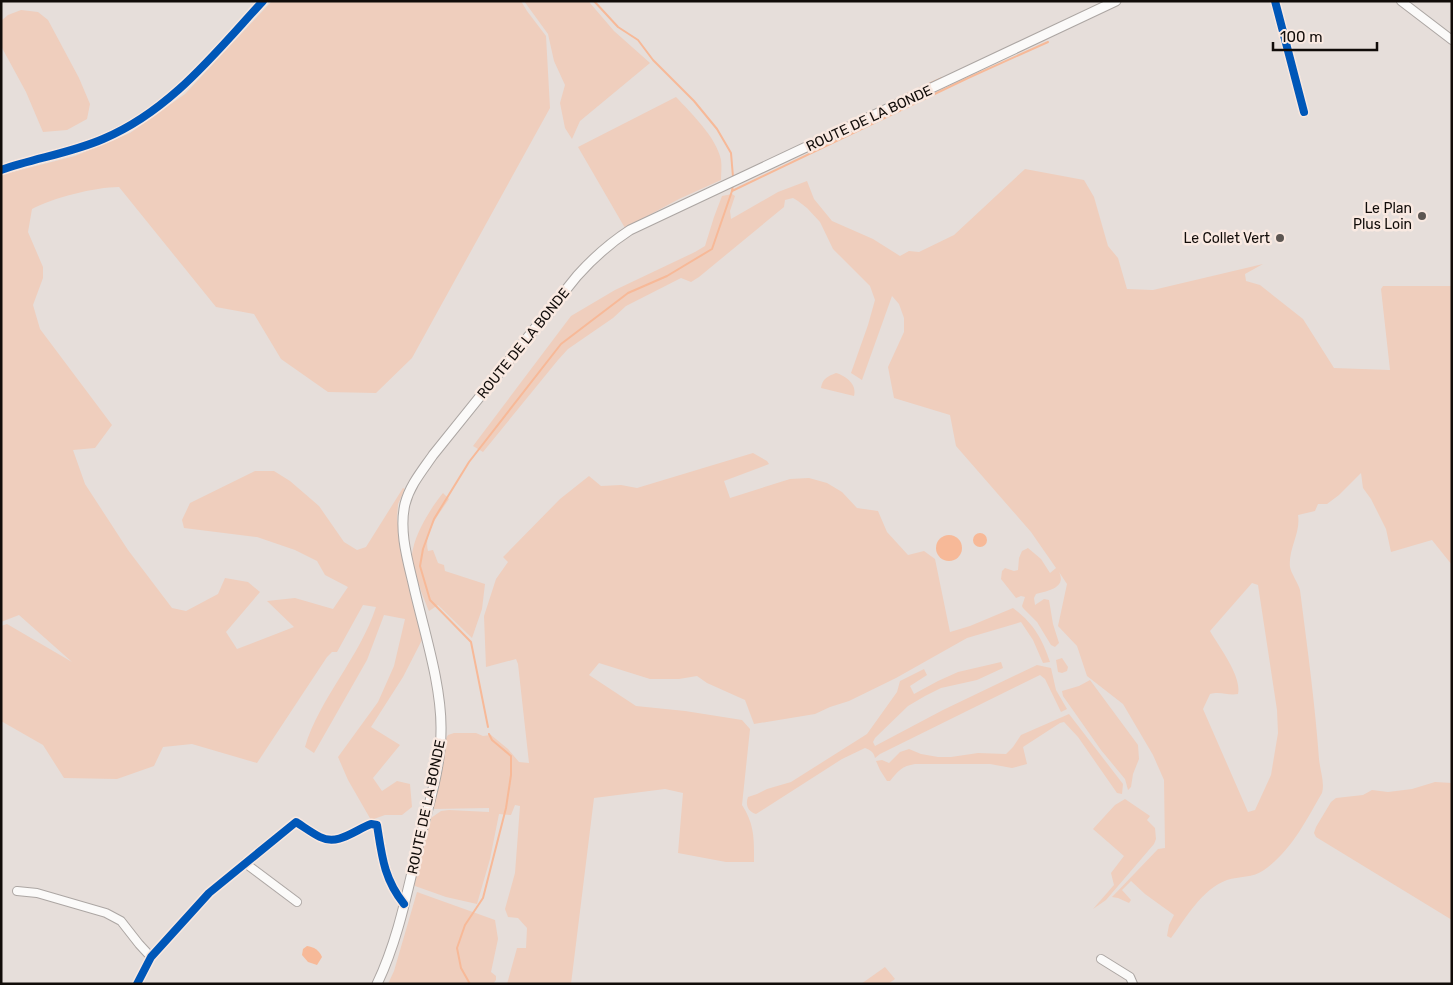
<svg xmlns="http://www.w3.org/2000/svg" width="1453" height="985" viewBox="0 0 1453 985" font-family="Rubik,sans-serif">
  <style>
    .green { fill: #efcebd; fill-rule: evenodd }
    .water { fill: #f7b998 }
    .lines { fill: none; stroke-linecap: round; stroke-linejoin: round }
    .stream { stroke: #f7b998; stroke-width: 2 }
    .minor-casing { stroke: #aca6a3; stroke-width: 10 }
    .major-casing { stroke: #aca6a3; stroke-width: 11 }
    .minor { stroke: #fbfaf9; stroke-width: 8 }
    .major { stroke: #fbfaf9; stroke-width: 9 }
    .cycleway-casing { stroke: #f9e9e1; stroke-width: 11 }
    .cycleway { stroke: #0057b8; stroke-width: 8 }
    .poi-dot { fill: #5c5652; stroke: #f9e9e1; stroke-width: 2 }
    .labels { text-anchor: middle; stroke-width: 5; stroke-linejoin: round; paint-order: stroke }
    .street-label { font-size: 14px; fill: #110c09; stroke: #f9e9e1 }
    .poi-label { font-size: 14px; fill: #110c09; stroke: #f9e9e1; text-anchor: end }
  </style>
  <rect width="100%" height="100%" fill="#e6deda"/>
  <g class="green">
    <path d="M272,1H521L527,11L546,36L550,108L412,358L376,393L328,392L281,359L254,314L216,307L119,187C95,187 52,198 32,209L28,232L43,267V278L33,305L40,329L112,425L95,448L73,450L85,484L128,550L172,608L186,611L218,594L225,578L248,582L260,592L226,632L237,649L294,627L267,601L295,598L333,609L348,587L325,575L317,561L295,550L257,537L184,528L182,520L190,503L255,471H274L290,481L319,506L344,542L357,550L366,547L403,488L405,489L398,504L397,519L407,579L422,640L403,677L371,727L400,745L373,778L382,791L397,781L410,784L412,807L402,815H385L371,820L348,780L338,757L378,702L394,666L405,619L384,615L367,660L314,753L305,747C319,699 360,657 376,607L363,605L337,652H332L327,657L257,763L192,744L163,747L154,766L117,779L64,778L43,745L1,721V626L7,624L72,662L19,615L1,622V175L75,156L130,133L185,94Z"/>
    <polygon points="524,1 589,1 590,3 614,31 650,63 580,121 572,139 565,128 560,103 565,85 554,61 548,34"/>
    <polygon points="21,10 38,12 48,20 79,78 90,104 87,119 67,130 43,132 26,92 1,46 1,21 8,15"/>
    <path d="M676,97C691,113 717,138 721,160C722,166 721,173 721,180L679,199L625,228L578,147Z"/>
    <path d="M1025,169L1084,180L1094,197L1108,246L1118,258L1127,289L1153,290L1263,264L1245,274L1246,281L1260,285L1303,319L1334,368L1390,370L1381,289L1383,286H1452V565L1432,540L1391,552L1386,529L1371,499L1363,488L1361,473L1339,495L1327,504H1318L1315,511L1298,515C1301,533 1288,549 1290,567C1291,573 1298,583 1300,590C1307,646 1315,702 1319,759C1320,770 1325,783 1322,793C1305,822 1292,850 1264,870C1253,878 1239,876 1227,880C1202,889 1186,918 1171,938L1167,936L1169,925L1174,915L1145,894L1131,881L1122,890L1131,900L1129,903L1118,898L1112,897L1158,849L1165,848L1164,780L1153,755L1123,704L1087,676L1077,646L1058,626L1067,584L1059,572C1067,588 1047,591 1036,594L1034,598L1035,605L1044,599L1049,600L1053,624L1059,643L1055,647L1051,645L1037,622L1023,608L1022,606L1025,597L1021,596L1016,598L1001,579L1002,571L1005,568L1014,571L1018,570L1019,558L1022,551L1028,548L1041,559L1050,573L1056,568L1031,532L956,446L950,415L894,398L888,367L904,332V318L899,304L892,296L862,380L851,373L868,325L875,300L870,286L833,249L820,222L807,208L798,201L793,198L785,200L784,207L699,277L691,282L681,278L626,306L613,318L568,349L558,360L483,452L473,446L571,316L615,290L695,252L705,246L714,217L722,196L732,194L735,196L730,211L731,219L778,192L807,181L814,199L832,221L873,239L900,256L909,251L919,252L954,235ZM1252,583L1258,585L1277,710L1278,733L1271,775L1255,810L1248,812L1203,709L1210,694C1221,691 1228,696 1238,694C1242,676 1219,647 1210,631Z"/>
    <path d="M836,373C846,376 857,384 854,396L821,388C822,379 828,376 836,373Z"/>
    <path d="M753,453L767,461L769,464L724,481L730,498L790,479L809,478L827,483L842,492L857,508L878,511L887,532L908,555L924,551L935,559L950,632L970,626L1013,608C1033,623 1042,638 1050,662L1043,663L1033,640L1021,622L967,638L896,678L849,701L830,707L815,714L754,724L745,700L707,683L697,676L679,679H650L599,663L589,675L636,706L685,711L742,720L750,729L742,805C755,825 754,840 754,862H726L678,853L683,793L665,789L594,798L571,984H507L517,948H526L527,928L518,918L508,917L505,909L515,873L520,806L515,805L511,815L499,814L490,859L477,904L446,897L415,886L414,883L431,818L441,811L449,810L489,812V808L434,809V803L443,760L445,740L448,735L454,733H476L483,736L491,735L508,749L519,762L529,763L518,664L516,659L486,667L484,616L496,579L508,562L503,557L560,499L589,476L601,486L621,485L637,488Z"/>
    <path d="M443,493L449,499C440,513 423,532 428,551L433,550L438,563L444,565L445,571L485,584L482,609L472,638L438,605L429,611C424,599 411,567 412,555C414,535 430,509 443,493Z"/>
    <polygon points="1062,658 1068,667 1067,671 1062,673 1058,672 1056,660"/>
    <path d="M1001,662L1003,668L977,680L941,688L925,696L908,706L875,738L873,742L875,746L943,710L1037,665L1051,668L1056,690L1067,709L1061,712L1045,679L1040,675L880,754L875,758C874,752 870,750 865,748L842,759L756,814C748,812 745,805 748,797L757,794L767,789L791,782L867,734L897,692L900,681L924,669L927,675L910,686L914,694L938,681L958,672Z"/>
    <polygon points="1090,680 1138,745 1139,759 1133,774 1131,787 1128,790 1125,779 1101,750 1063,696 1062,691 1079,686"/>
    <path d="M1069,714L1123,784L1122,794L1117,793L1078,737L1064,722L1060,723L1023,747L1027,764L1012,768L990,764H915C902,766 898,771 890,781H887L880,770L876,761L882,760L889,763L900,752L909,749L921,754L938,757H951L978,753L1006,754L1013,747L1021,735Z"/>
    <polygon points="1435,782 1452,783 1452,920 1316,837 1314,833 1316,827 1331,802 1336,798 1363,795 1372,790 1388,792 1412,789"/>
    <polygon points="1125,799 1150,816 1147,820 1155,828 1156,839 1154,844 1106,900 1093,909 1114,885 1111,873 1124,856 1093,829 1115,805"/>
    <polygon points="417,892 495,920 498,939 491,972 496,976 496,980 493,984 388,984 394,971"/>
    <polygon points="885,967 895,979 888,984 861,984"/>
  </g>
  <g class="water">
    <circle cx="980" cy="540" r="7"/>
    <circle cx="949" cy="548" r="13"/>
    <path d="M307,946C314,947 319,950 322,957L317,965L308,962L302,955L303,949Z"/>
  </g>
  <g class="lines">
    <g class="stream">
      <polyline points="594,1 618,27 638,40 653,60 694,101 717,129 731,153 733,177"/>
      <polyline points="903,96 942,78"/>
      <polyline points="732,191 968,78 1048,42"/>
      <polyline points="488,727 471,642 430,600 420,566 423,549 434,519 469,462 561,344 628,293 667,276 712,249 732,191 733,184"/>
      <polyline points="470,984 461,968 457,948 465,925 483,898 506,808 511,775 511,756 492,740 489,734"/>
    </g>
    <g class="minor-casing">
      <g id="minor">
        <polyline points="1275,1 1304,112"/>
        <polyline points="1401,1 1452,40"/>
        <path d="M1,170C35,158 71,153 103,139C170,111 215,53 263,1"/>
        <polyline points="245,863 297,902"/>
        <polyline points="17,891 37,893 106,913 121,921 139,944 151,957"/>
        <polyline points="1101,959 1130,977 1133,984"/>
        <path d="M137,984L151,957L209,893L296,822C304,827 312,833 320,837C338,846 355,830 371,824L377,825C382,857 384,879 404,904"/>
      </g>
    </g>
    <g class="major-casing">
      <path id="major" d="M377,984C399,938 408,887 420,839C429,804 441,767 441,731C442,685 423,628 413,583C407,558 399,530 405,504C410,485 422,471 433,455L577,276C593,258 610,243 630,230L1116,1"/>
    </g>
    <use href="#minor" class="minor"/>
    <use href="#major" class="major"/>
    <g class="cycleway-casing">
      <g id="cycleway">
        <polyline points="1275,1 1304,112"/>
        <path d="M1,170C35,158 71,153 103,139C170,111 215,53 263,1"/>
        <path d="M137,984L151,957L209,893L296,822C304,827 312,833 320,837C338,846 355,830 371,824L377,825C382,857 384,879 404,904"/>
      </g>
    </g>
    <use href="#cycleway" class="cycleway"/>
  </g>
  <g class="poi-dot">
    <circle cx="1422" cy="216" r="5"/>
    <circle cx="1280" cy="238" r="5"/>
  </g>
  <g class="labels">
    <g class="street-label">
      <text transform="translate(869 118) rotate(-25)" y="5">ROUTE DE LA BONDE</text>
      <text transform="translate(523 343) rotate(-51)" y="5">ROUTE DE LA BONDE</text>
      <text transform="translate(426 807) rotate(-78)" y="5">ROUTE DE LA BONDE</text>
    </g>
    <g class="poi-label">
      <text x="1412" y="213">Le Plan<tspan x="1412" dy="16">Plus Loin</tspan></text>
      <text x="1270" y="243">Le Collet Vert</text>
    </g>
  </g>
  <rect width="1453" height="985" fill="none" stroke="#110c09" stroke-width="5"/>
  <path d="M1273 42v8h104v-8" fill="none" stroke="#110c09" stroke-width="2.5"/>
  <text x="1280" y="42" font-size="15" fill="#110c09" stroke="#f9e9e1" stroke-width="4" paint-order="stroke">100 m</text>
</svg>
